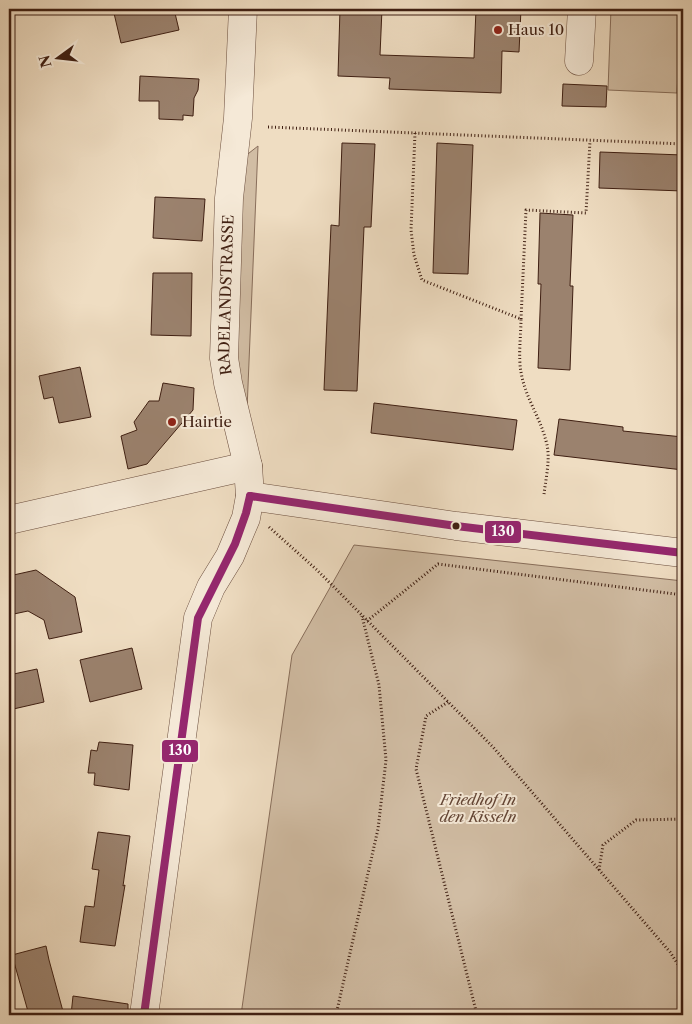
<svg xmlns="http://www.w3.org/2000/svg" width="692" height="1024" viewBox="0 0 692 1024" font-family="'Libre Caslon Text',serif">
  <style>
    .green { fill: #d1bda4; stroke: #886e5b }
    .building { fill: #9b826e; stroke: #3f1f12 }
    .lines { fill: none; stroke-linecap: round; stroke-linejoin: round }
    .minor-casing { stroke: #6b4e3e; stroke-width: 29 }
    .path { stroke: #3f1f12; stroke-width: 3; stroke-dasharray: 1 2.5; stroke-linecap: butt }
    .minor { stroke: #f5e9d7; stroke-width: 28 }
    .bus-1-casing { stroke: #f5e9d7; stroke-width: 11 }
    .bus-1 { stroke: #95276e; stroke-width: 8 }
    .poi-dot { fill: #8f2418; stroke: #f5e9d7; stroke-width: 2 }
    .bus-dot { fill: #3f1f12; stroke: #f5e9d7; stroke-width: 2 }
    .labels { text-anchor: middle; stroke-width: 4; stroke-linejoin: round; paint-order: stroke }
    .poi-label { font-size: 15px; fill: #3f1f12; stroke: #f5e9d7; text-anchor: start }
    .street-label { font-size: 15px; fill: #3f1f12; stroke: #f5e9d7 }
    .park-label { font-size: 15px; font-style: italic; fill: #644636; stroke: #f5e9d7 }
    .line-badge { stroke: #f5e9d7; stroke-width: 2 }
    .badge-label { font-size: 14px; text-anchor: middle; font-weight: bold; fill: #fff }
  </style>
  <rect width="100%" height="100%" fill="#efddc2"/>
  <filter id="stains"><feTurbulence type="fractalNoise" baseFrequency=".004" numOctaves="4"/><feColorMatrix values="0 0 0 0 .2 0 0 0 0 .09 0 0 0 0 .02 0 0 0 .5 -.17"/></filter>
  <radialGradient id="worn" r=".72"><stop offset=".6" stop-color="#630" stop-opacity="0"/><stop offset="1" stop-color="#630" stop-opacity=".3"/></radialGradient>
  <g class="green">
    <polygon points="611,9 681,9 677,93 608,90"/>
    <polygon points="258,146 247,410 235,356 244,157"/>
    <polygon points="354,545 683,581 683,1015 241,1015 292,655"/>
  </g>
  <g class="building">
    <polygon points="113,9 174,9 179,30 121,43"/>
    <polygon points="340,9 382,9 380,55 474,58 476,9 521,9 519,52 502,51 501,93 389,89 390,78 338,76"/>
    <polygon points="140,76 199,79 198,90 194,98 193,116 183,115 183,120 159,119 159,101 139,101"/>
    <polygon points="563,84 607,86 606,107 562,106"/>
    <polygon points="342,143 375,144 371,227 364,227 357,391 324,390 331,225 339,226"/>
    <polygon points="437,143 473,145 468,274 433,273"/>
    <polygon points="600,152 683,155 683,191 599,188"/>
    <polygon points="155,197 205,199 202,241 153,238"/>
    <polygon points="540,213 573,215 570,286 573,286 570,370 538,368 541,284 538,284"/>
    <polygon points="153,273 192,273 191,336 151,335"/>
    <polygon points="80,367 91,417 59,423 53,397 44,399 39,376"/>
    <polygon points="163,383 194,388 193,410 147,464 128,469 121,436 137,430 134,422 149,401 159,401"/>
    <polygon points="374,403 517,420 513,450 371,433"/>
    <polygon points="559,419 623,427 623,431 683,437 683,470 554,455"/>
    <polygon points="36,570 75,597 82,632 49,639 44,620 28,611 9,615 9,576"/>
    <polygon points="132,648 142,689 90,702 80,660"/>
    <polygon points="37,669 44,702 9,710 9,675"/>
    <polygon points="99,742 133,745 129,790 94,785 95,773 88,773 91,750 97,751"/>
    <polygon points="98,832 130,836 123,886 125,885 115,946 80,942 85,906 94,907 99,870 92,869"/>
    <polygon points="46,946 49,960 64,1015 29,1015 12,955"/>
    <polygon points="73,996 128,1004 128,1015 71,1015"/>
  </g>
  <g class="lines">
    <g class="minor-casing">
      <g id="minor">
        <polyline points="579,61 582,9"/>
        <polyline points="250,496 456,526 683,553"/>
        <polyline points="9,520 248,466"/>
        <path id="s1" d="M144,1015L198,618L211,587L230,556L246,518L250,496L248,466L228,383L224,358L229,198L238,118L243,9"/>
      </g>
    </g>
    <g class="path">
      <polyline points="268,127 683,144"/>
      <path d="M415,133L411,230L414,255L422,280L521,319C521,335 518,357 521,372C525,397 540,417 546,441C551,457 546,477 544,494"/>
      <polyline points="521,319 526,210 586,213 590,141"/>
      <polyline points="269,527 317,570 493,747 670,952 683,972"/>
      <polyline points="367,621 438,564 683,595"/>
      <polyline points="448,702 426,716 416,769 477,1015"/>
      <polyline points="599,870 603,845 636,820 683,819"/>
      <polyline points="336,1015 378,829 386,760 379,685 362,616"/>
    </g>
    <use href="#minor" class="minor"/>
    <g class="bus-1-casing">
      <g id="bus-1">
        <polyline points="250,496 456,526 683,553"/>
        <polyline points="144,1015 198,618 235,544 246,513 250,496"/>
      </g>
    </g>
    <use href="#bus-1" class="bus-1"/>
  </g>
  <g class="poi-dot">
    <circle cx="498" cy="30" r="5"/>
    <circle cx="172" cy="422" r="5"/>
  </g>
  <circle class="bus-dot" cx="456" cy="526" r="4.5"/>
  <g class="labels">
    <g class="poi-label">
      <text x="508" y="35">Haus 10</text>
      <text x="182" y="427">Hairtie</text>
    </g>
    <g class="street-label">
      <text dy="5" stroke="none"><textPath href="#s1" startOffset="738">RADELANDSTRASSE</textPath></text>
    </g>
    <g class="park-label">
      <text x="478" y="805">Friedhof In<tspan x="478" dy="17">den Kisseln</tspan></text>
    </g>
  </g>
  <g class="line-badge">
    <rect x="484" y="520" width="38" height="24" rx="5" fill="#95276e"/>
    <rect x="161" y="739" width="38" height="24" rx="5" fill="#95276e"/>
  </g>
  <g class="badge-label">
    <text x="503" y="536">130</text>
    <text x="180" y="755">130</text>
  </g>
  <rect width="692" height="1024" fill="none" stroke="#efddc2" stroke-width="30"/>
  <rect x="10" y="10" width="672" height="1004" fill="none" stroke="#3f1f12" stroke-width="2.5"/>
  <rect x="15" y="15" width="662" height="994" fill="none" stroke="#3f1f12"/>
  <g transform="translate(58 58) rotate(255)" stroke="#f5e9d7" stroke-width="4" paint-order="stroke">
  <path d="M0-4L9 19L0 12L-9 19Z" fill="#3f1f12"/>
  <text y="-8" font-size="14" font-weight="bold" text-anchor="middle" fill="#3f1f12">N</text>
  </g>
  <rect width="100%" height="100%" filter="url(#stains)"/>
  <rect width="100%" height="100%" fill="url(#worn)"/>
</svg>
